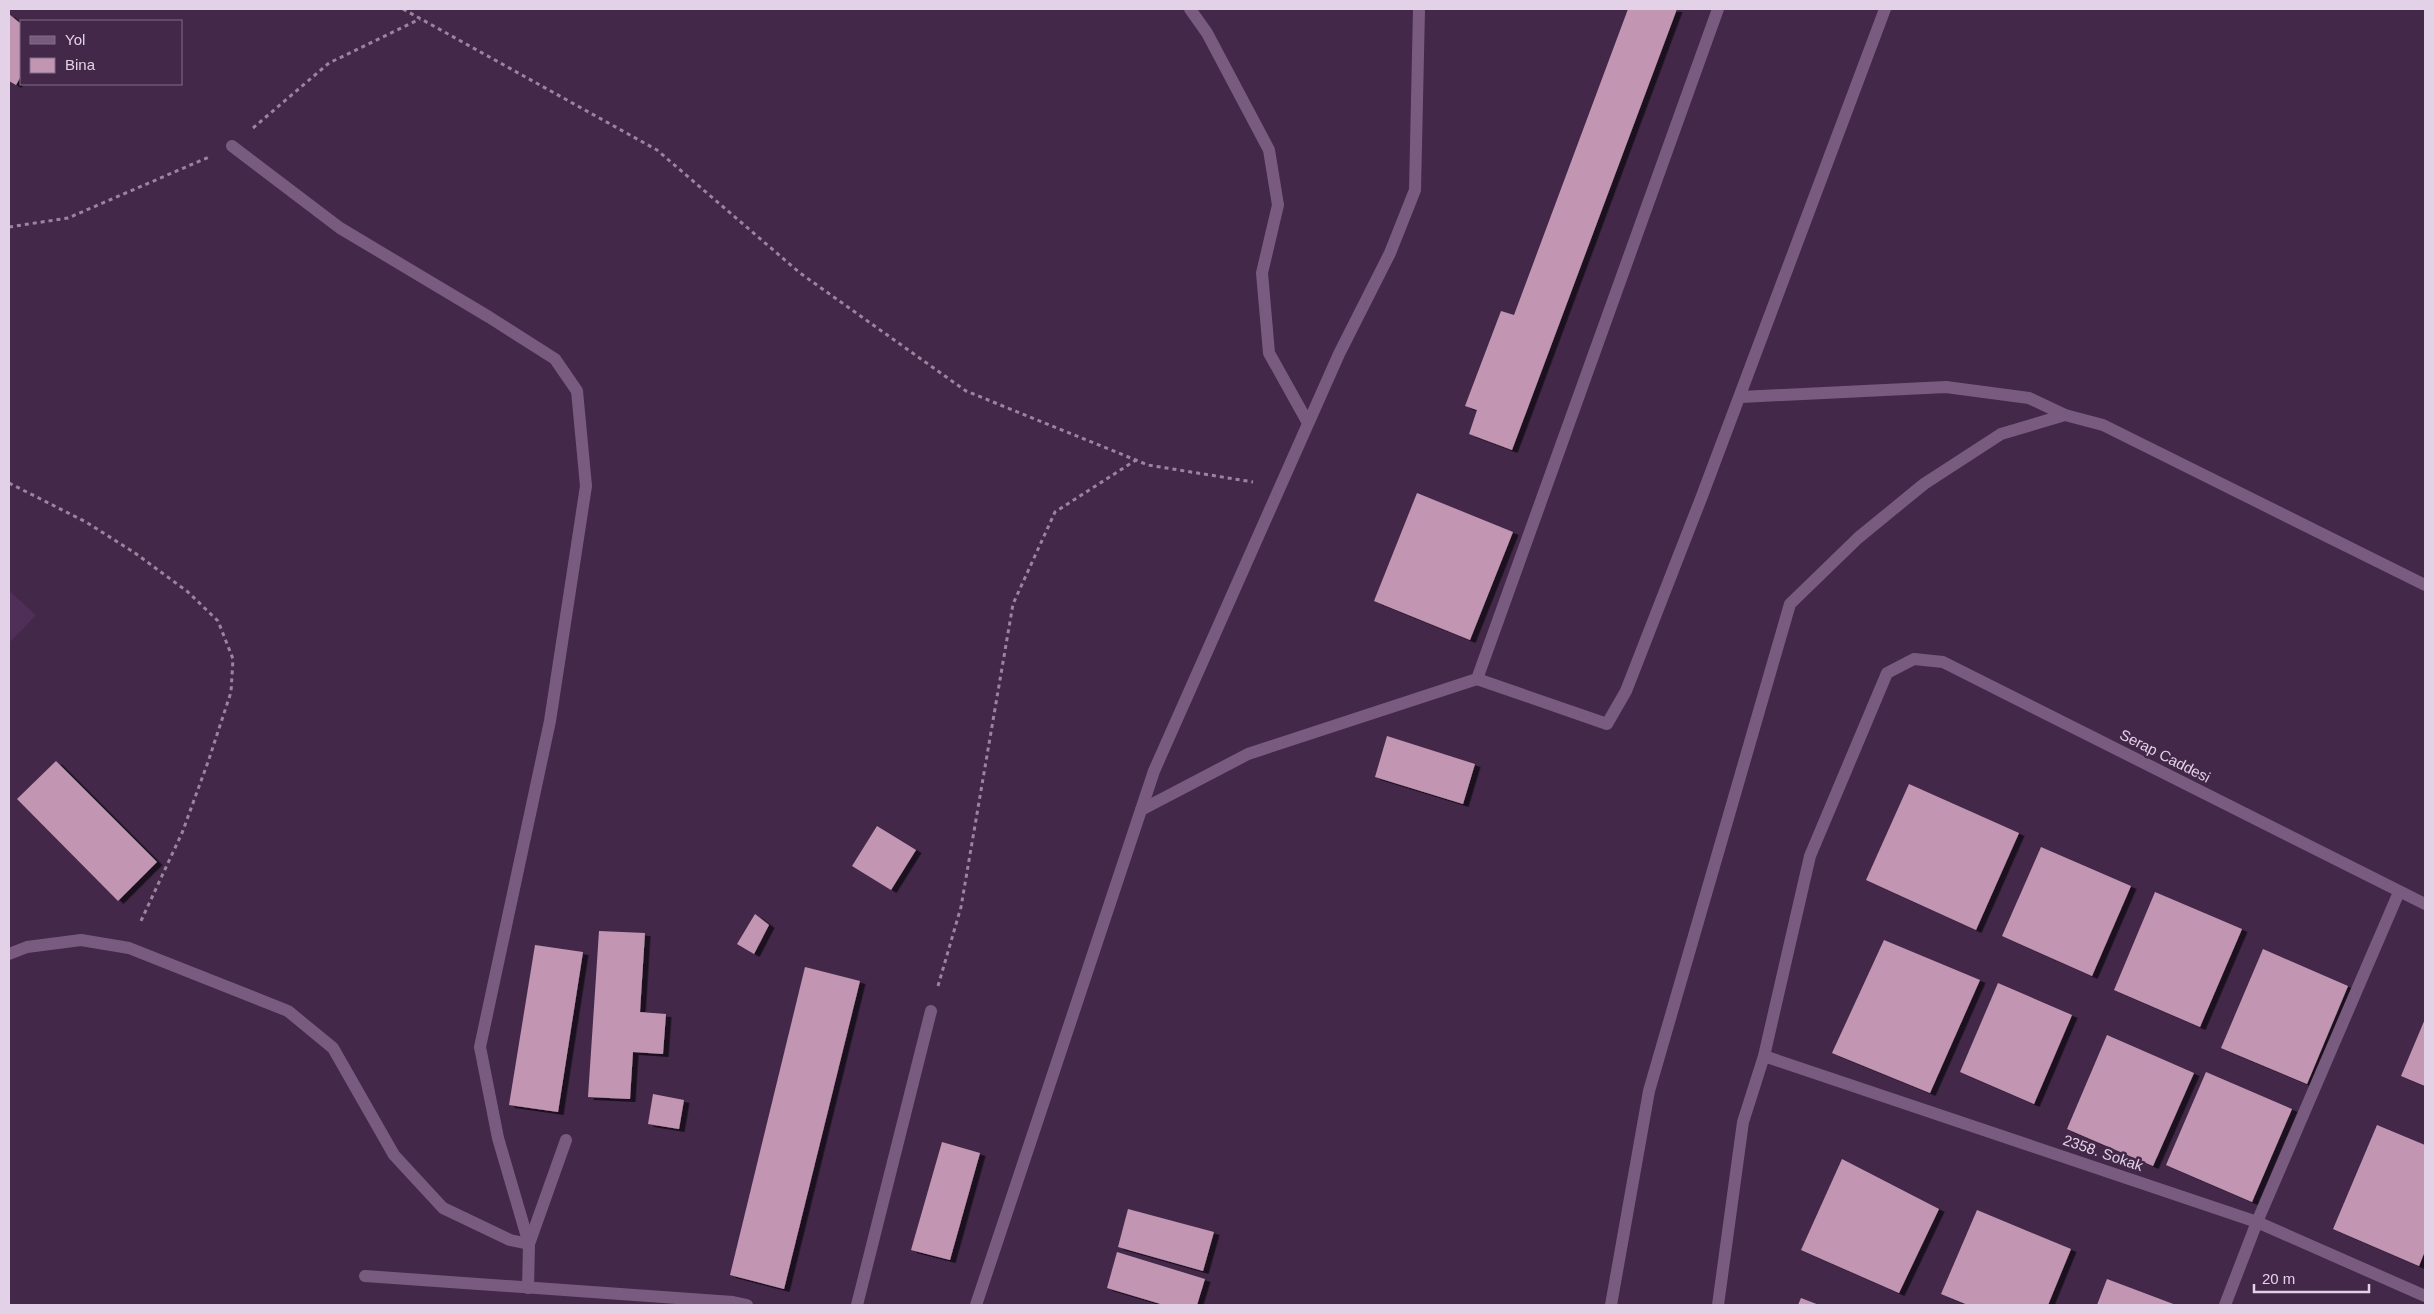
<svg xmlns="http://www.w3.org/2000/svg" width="2434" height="1314" viewBox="0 0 2434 1314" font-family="Helvetica,sans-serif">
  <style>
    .built { fill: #4f2f57 }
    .building { fill: #c295b3; filter: url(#shadow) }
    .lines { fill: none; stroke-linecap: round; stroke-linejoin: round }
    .path { stroke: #9a859f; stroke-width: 3; stroke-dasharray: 4 4; stroke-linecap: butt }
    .lane { stroke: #795b80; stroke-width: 12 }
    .street { stroke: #795b80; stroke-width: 12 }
    .secondary { stroke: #795b80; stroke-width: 12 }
    .labels { text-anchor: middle; stroke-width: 5; stroke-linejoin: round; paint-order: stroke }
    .street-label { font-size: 15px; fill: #e3d2e7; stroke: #432849 }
  </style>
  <defs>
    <filter id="shadow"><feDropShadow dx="5.5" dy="3" stdDeviation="0" flood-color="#0009"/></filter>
  </defs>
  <rect width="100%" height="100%" fill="#432849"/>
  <polygon class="built" points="9,591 36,615 9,643"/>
  <g class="building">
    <polygon points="1628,9 1677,9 1512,450 1469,434 1477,410 1465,406 1501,311 1514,315"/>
    <polygon points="9,14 21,24 21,76 16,85 9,81"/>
    <polygon points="1417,493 1513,532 1470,640 1374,601"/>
    <polygon points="1387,736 1475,764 1463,804 1375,777"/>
    <polygon points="56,761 157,862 118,901 17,799"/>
    <polygon points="1909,784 2019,833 1976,930 1866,880"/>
    <polygon points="877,826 916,850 891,890 852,866"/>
    <polygon points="2041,847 2131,886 2092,976 2002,936"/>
    <polygon points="2155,892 2242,929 2200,1027 2114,990"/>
    <polygon points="755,914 769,925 754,954 737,944"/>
    <polygon points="599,931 645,933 640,1012 666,1014 663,1054 633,1052 630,1099 588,1097"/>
    <polygon points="1884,940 1980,980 1930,1093 1832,1053"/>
    <polygon points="535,945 583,952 558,1112 509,1105"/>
    <polygon points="2263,949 2348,986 2307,1084 2221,1048"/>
    <polygon points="805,967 860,981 784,1289 730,1275"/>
    <polygon points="1998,983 2072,1015 2034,1104 1960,1072"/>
    <polygon points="2425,1019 2425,1086 2401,1076"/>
    <polygon points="2107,1035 2194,1073 2153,1166 2067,1129"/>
    <polygon points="2206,1072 2292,1109 2252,1202 2166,1165"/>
    <polygon points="653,1094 684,1100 679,1129 648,1124"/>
    <polygon points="2377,1125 2425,1145 2425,1251 2419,1266 2333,1229"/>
    <polygon points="942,1142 980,1153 950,1260 911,1250"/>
    <polygon points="1842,1159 1939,1209 1899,1293 1801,1250"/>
    <polygon points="1128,1209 1214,1232 1203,1271 1118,1247"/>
    <polygon points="1977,1210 2071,1249 2048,1305 1968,1305 1941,1294"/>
    <polygon points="1117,1252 1205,1279 1197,1305 1164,1305 1107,1288"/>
    <polygon points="2107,1279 2176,1305 2097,1305"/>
    <polygon points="1801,1298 1819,1305 1798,1305"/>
  </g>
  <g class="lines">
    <g class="path">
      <polyline points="403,9 657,150 800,273 966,391 1148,465 1253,482"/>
      <polyline points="253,128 329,63 420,19"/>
      <polyline points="9,227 68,218 209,157"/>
      <polyline points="9,483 86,522 135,553 188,592 218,621 233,659 231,692 208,762 182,833 140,923"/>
      <polyline points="938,986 961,907 1013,604 1055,512 1136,460"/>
    </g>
    <g class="lane">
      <polyline points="1190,9 1207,33 1269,150 1278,205 1262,273 1269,353 1308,423"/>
      <polyline points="1741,397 1946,387 2029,398 2065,415"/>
      <polyline points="1477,679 1607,724 1626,691 1702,496 1885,9"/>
      <polyline points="1141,810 1248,754 1477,679 1718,9"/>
      <polyline points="9,954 27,947 81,940 129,948 288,1011 333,1048 394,1155 443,1208 510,1240 529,1244 498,1138 480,1047 550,721 586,486 577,391 555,359 489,317 340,228 232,146"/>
      <polyline points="365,1276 733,1302 747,1305"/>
      <polyline points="528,1288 529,1244 566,1140"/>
      <polyline points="857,1305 931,1011"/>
      <polyline points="1611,1305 1649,1091 1790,604 1858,538 1924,484 2001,434 2065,415 2103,425 2425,585"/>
    </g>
    <g class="street">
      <polyline points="1764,1056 2257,1222 2425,1296"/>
      <polyline points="976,1305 1154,771 1339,354 1390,253 1415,190 1419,9"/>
      <polyline points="2225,1305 2257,1222 2399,892"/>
    </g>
    <polyline class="secondary" points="1718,1305 1743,1122 1764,1056 1810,856 1887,673 1914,659 1943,662 2425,904"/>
  </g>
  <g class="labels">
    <g class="street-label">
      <text transform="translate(2165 756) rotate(27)" y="5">Serap Caddesi</text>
      <text transform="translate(2103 1153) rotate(19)" y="5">2358. Sokak</text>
    </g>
  </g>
  <rect width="2434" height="1314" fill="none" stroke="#e3d2e7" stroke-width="20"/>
  <rect x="20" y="20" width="162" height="65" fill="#432849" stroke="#836c88"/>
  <rect x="30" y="36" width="25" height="8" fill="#795b80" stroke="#836c88"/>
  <text x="65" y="45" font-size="15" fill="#e3d2e7">Yol</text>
  <rect x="30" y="58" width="25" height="15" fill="#c295b3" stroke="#836c88"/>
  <text x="65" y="70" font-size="15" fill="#e3d2e7">Bina</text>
  <path d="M2254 1284v8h115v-8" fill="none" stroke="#e3d2e7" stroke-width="2.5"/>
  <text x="2262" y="1284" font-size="15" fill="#e3d2e7" stroke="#432849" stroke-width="4" paint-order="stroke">20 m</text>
</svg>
